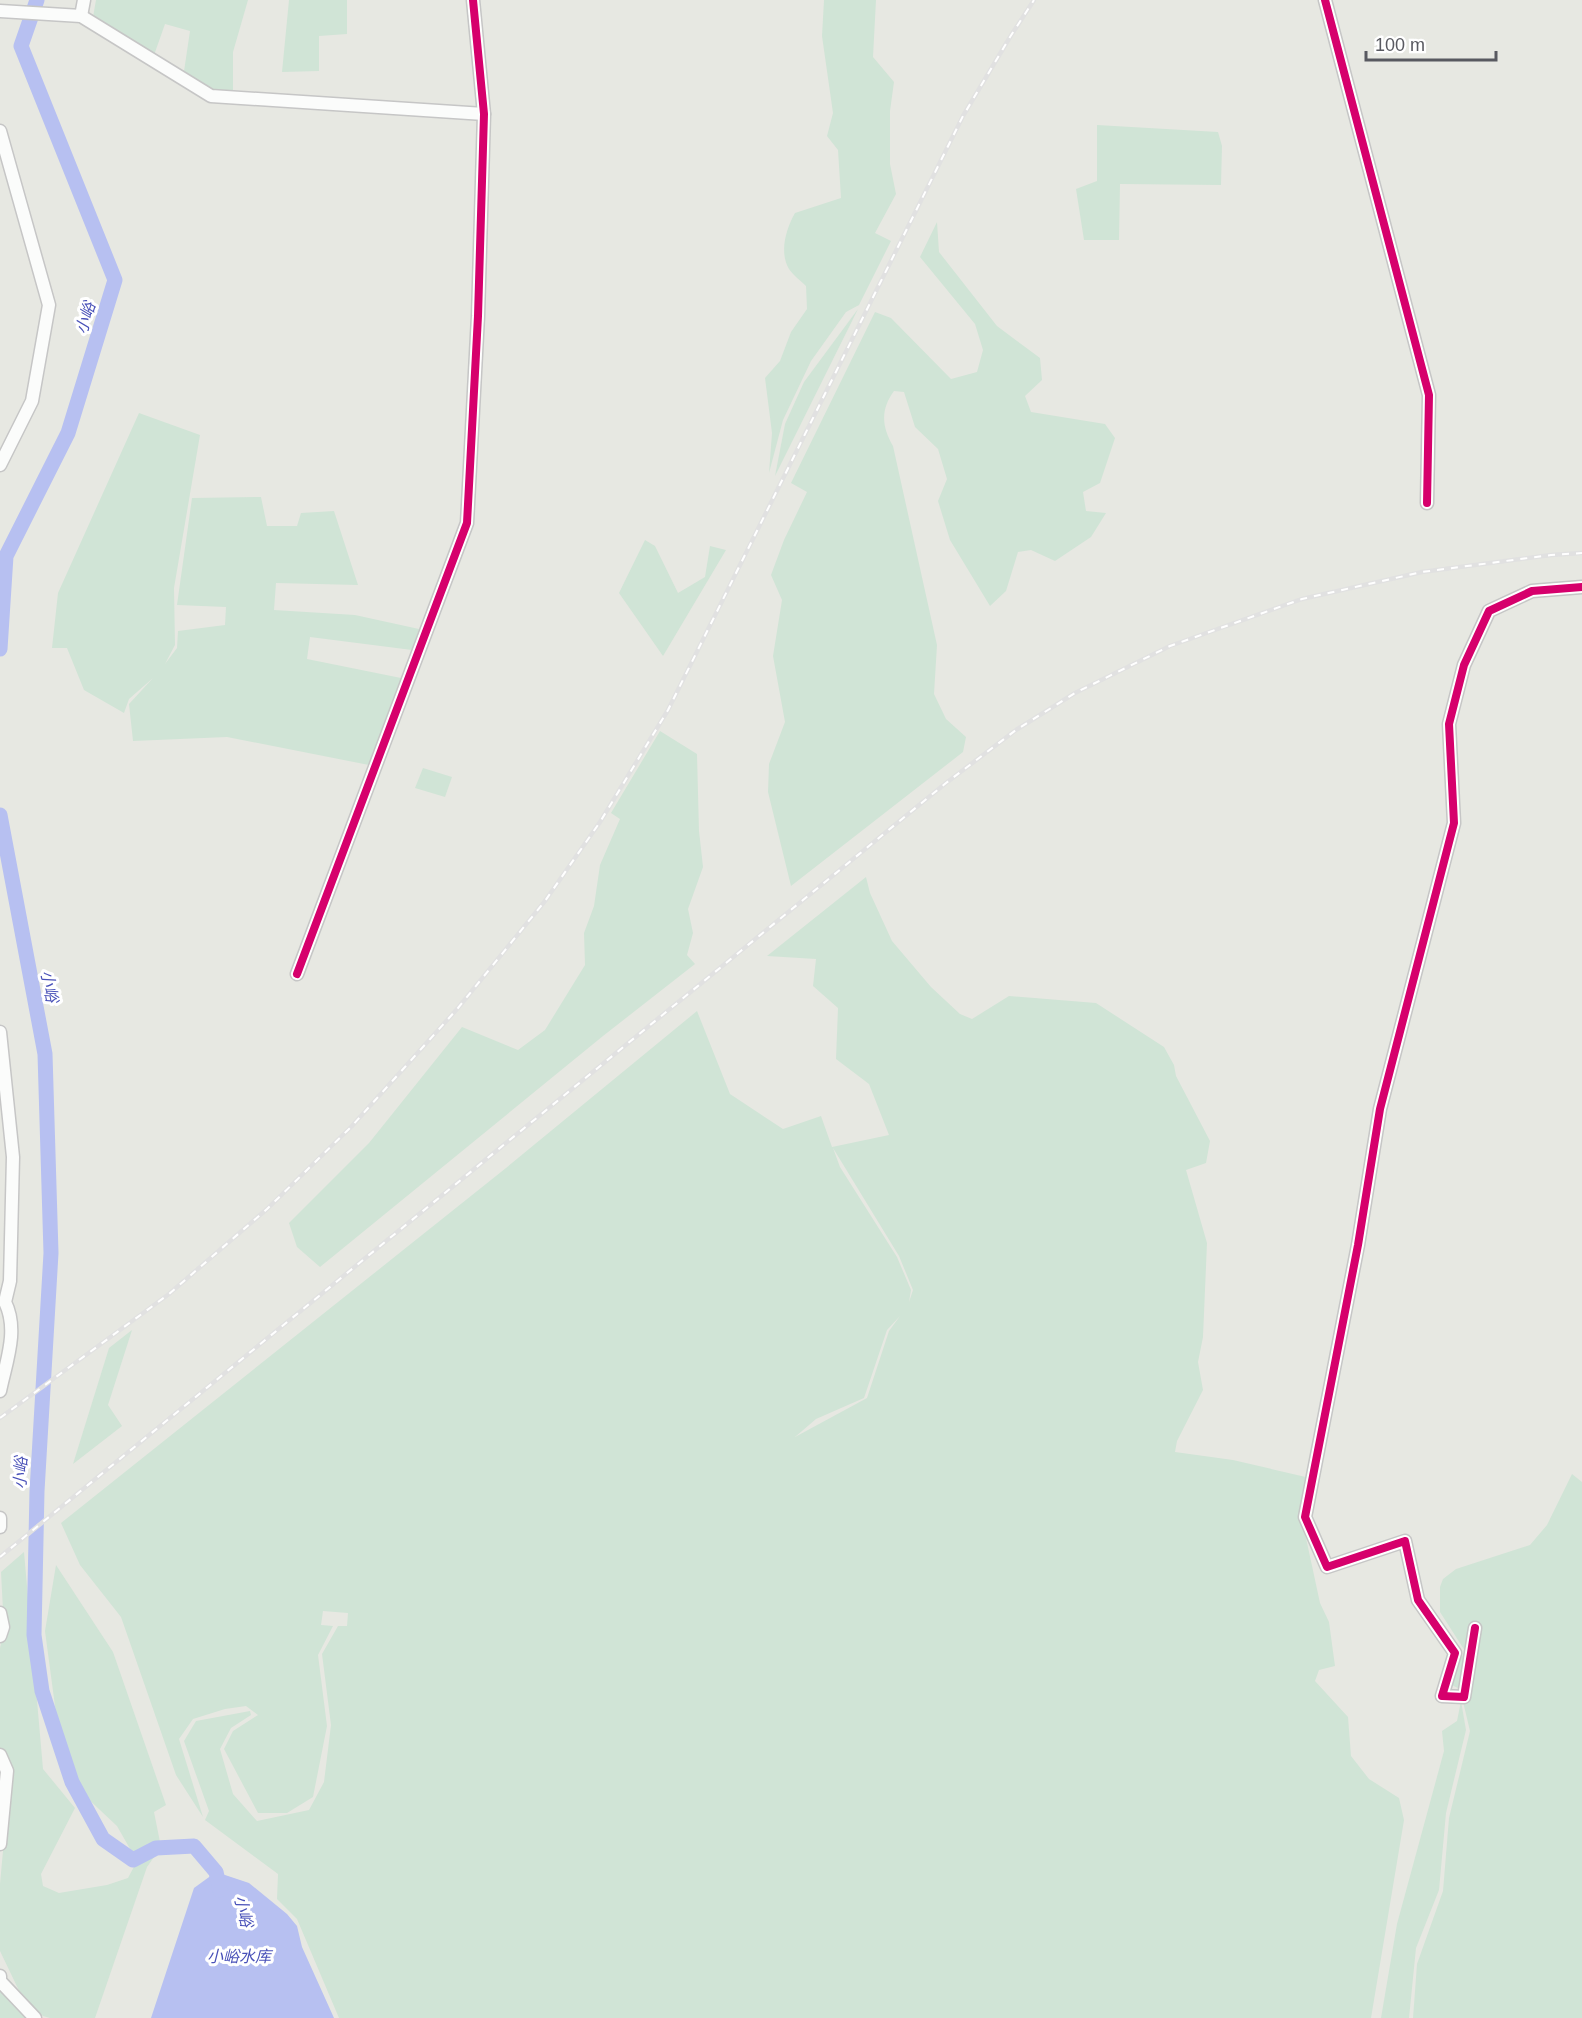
<svg xmlns="http://www.w3.org/2000/svg" width="1582" height="2018" viewBox="0 0 1582 2018" font-family="Arial,'Noto Sans SC',sans-serif">
  <style>
    .green { fill: #d0e4d6; fill-rule: evenodd }
    .water { fill: #b7c0f1 }
    .lines { fill: none; stroke-linecap: round; stroke-linejoin: round }
    .river { stroke: #b7c0f1; stroke-width: 15 }
    .minor-casing { stroke: #c6c6c6; stroke-width: 15 }
    .minor { stroke: #fbfcfb; stroke-width: 12 }
    .rail-casing { stroke: #e1e1e1; stroke-width: 4.5 }
    .rail { stroke: #fff; stroke-width: 2; stroke-dasharray: 7; stroke-linecap: butt }
    .cycleway-casing { stroke: #fff; stroke-width: 11 }
    .cycleway { stroke: #d6006c; stroke-width: 8 }
    .labels { text-anchor: middle; stroke-width: 6; stroke-linejoin: round; paint-order: stroke }
    .water-label { font-size: 16px; font-style: italic; fill: #4850b8; stroke: #fff }
  </style>
  <rect width="100%" height="100%" fill="#e7e8e2"/>
  <g class="green">
    <polygon points="96,0 248,0 233,52 233,98 205,93 183,78 190,31 165,24 153,58 93,17"/>
    <polygon points="289,0 347,0 347,34 319,36 319,71 282,72"/>
    <path d="M824,0H876L873,57L894,82L890,111V164L896,194L875,233L891,241L859,305L846,312L811,361L783,420L769,473L772,433L765,378L780,361L791,332L807,309L806,286C801,281 793,275 789,269C779,252 786,229 795,213L841,198L838,150L827,136L833,113L822,36Z"/>
    <polygon points="1097,125 1218,132 1222,146 1221,185 1120,184 1119,240 1084,240 1076,189 1097,181"/>
    <path d="M937,222L939,252L997,326L1040,358L1042,380L1025,396L1031,412L1105,424L1115,438L1100,483L1083,492L1086,511L1106,513L1091,537L1055,561L1031,550L1018,552L1006,591L990,606L950,540L938,501L947,479L938,449L915,427L904,392L894,391C880,410 882,427 893,446L937,645L934,694L946,719L966,737L963,752L791,886L768,792L769,764L785,722L773,656L782,600L771,575L784,540L807,492L791,483L875,312L891,318L951,379L977,372L983,350L975,324L920,257Z"/>
    <polygon points="858,309 775,476 785,424 804,382"/>
    <polygon points="139,413 200,435 174,588 175,645 165,664 177,648 178,631 225,625 226,607 177,605 192,498 261,497 267,526 297,526 301,513 334,511 358,585 276,583 274,610 355,615 419,629 412,650 310,637 307,659 401,678 369,765 227,737 133,741 129,704 153,678 129,699 124,713 84,690 67,648 52,648 58,593"/>
    <polygon points="645,540 655,546 678,593 705,577 710,546 726,550 663,656 619,593"/>
    <polygon points="660,731 697,754 699,831 703,867 688,909 693,933 687,955 695,964 603,1036 320,1267 297,1247 289,1223 369,1143 462,1027 518,1050 545,1030 585,965 584,933 594,906 600,865 620,819 611,813"/>
    <polygon points="423,768 452,777 445,797 415,788"/>
    <path d="M866,877L870,893L892,941L931,987L960,1014L972,1019L1009,996L1096,1003L1164,1047L1174,1065L1176,1076L1210,1141L1206,1163L1186,1170L1207,1243L1203,1337L1198,1362L1203,1390L1177,1441L1175,1452L1233,1460L1310,1478L1303,1524L1320,1603L1329,1622L1335,1666L1319,1670L1315,1681L1348,1717L1351,1756L1369,1779L1399,1798L1404,1820L1371,2018H339L297,1919L277,1899L278,1874L205,1820L209,1811L184,1741L196,1721L250,1711L251,1715L231,1728L220,1749L233,1794L257,1821L309,1810L324,1782L331,1725L322,1654L338,1626H347L348,1613L323,1611L321,1625L333,1626L318,1655L327,1726L313,1797L287,1813H258L224,1749L233,1731L258,1715L246,1706L225,1709L193,1719L179,1739L203,1817L176,1775L121,1617L80,1565L61,1523L506,1168L697,1011L730,1094L783,1129L821,1116L832,1147L889,1135L869,1084L836,1059L838,1008L813,986L816,959L767,956ZM833,1148L899,1256L913,1290L909,1302L911,1290L897,1257L840,1167ZM900,1316L889,1331L867,1398L795,1437L816,1419L864,1398L887,1330Z"/>
    <polygon points="132,1330 108,1405 122,1426 73,1464 109,1348"/>
    <polygon points="1572,1474 1582,1482 1582,2018 1413,2018 1417,1964 1443,1891 1449,1818 1470,1731 1460,1689 1443,1681 1456,1667 1465,1651 1440,1612 1440,1587 1443,1579 1456,1569 1530,1545 1547,1525"/>
    <polygon points="24,1552 43,1769 75,1808 41,1874 43,1886 59,1893 107,1885 128,1878 137,1861 117,1826 83,1794 59,1736 45,1631 56,1565 113,1652 166,1805 154,1812 161,1847 147,1867 95,2018 50,2018 43,2016 23,1999 0,1951 0,1884 10,1774 0,1748 0,1648 4,1630 1,1572"/>
    <polygon points="1461,1701 1466,1730 1446,1813 1439,1890 1416,1948 1409,2018 1381,2018 1397,1924 1444,1751 1442,1731 1457,1721"/>
    <polygon points="0,1973 35,2018 0,2018"/>
  </g>
  <polygon class="water" points="216,1872 249,1883 287,1914 297,1926 302,1947 334,2018 151,2018 194,1888"/>
  <g class="lines">
    <g class="river">
      <polyline points="0,649 6,556 68,433 115,280 21,46 37,0"/>
      <polyline points="0,815 45,1054 51,1253 37,1491 34,1635 42,1691 72,1782 103,1839 133,1860 156,1848 194,1846 216,1872 220,1890"/>
    </g>
    <g class="minor-casing">
      <g id="minor">
        <polyline points="1325,0 1429,395 1427,503"/>
        <polyline points="0,11 81,16 211,96 484,114"/>
        <polyline points="81,16 84,0"/>
        <polyline points="0,131 49,305 32,401 0,465"/>
        <polyline points="297,974 467,523 478,316 484,114 473,0"/>
        <path d="M0,1032L13,1157L10,1281L5,1302C19,1330 6,1362 0,1391"/>
        <polyline points="0,1518 0,1527"/>
        <polyline points="0,1613 3,1627 0,1636"/>
        <polyline points="1475,1628 1464,1697 1442,1696 1455,1653 1418,1600 1405,1541 1327,1567 1305,1517 1358,1245 1380,1109 1454,823 1449,724 1464,665 1489,611 1532,591 1582,587"/>
        <polyline points="0,1755 7,1771 0,1844"/>
        <polyline points="0,1976 0,1981 35,2018"/>
      </g>
    </g>
    <use href="#minor" class="minor"/>
    <g class="rail-casing">
      <g id="rail">
        <polyline points="0,1418 169,1294 267,1209 351,1127 458,1008 545,901 600,822 668,710 963,116 1010,37 1034,0"/>
        <polyline points="0,1557 946,783 1016,730 1075,693 1170,646 1302,599 1422,572 1551,555 1582,553"/>
      </g>
    </g>
    <use href="#rail" class="rail"/>
    <g class="cycleway-casing">
      <g id="cycleway">
        <polyline points="1325,0 1429,395 1427,503"/>
        <polyline points="297,974 467,523 478,316 484,114 473,0"/>
        <polyline points="1475,1628 1464,1697 1442,1696 1455,1653 1418,1600 1405,1541 1327,1567 1305,1517 1358,1245 1380,1109 1454,823 1449,724 1464,665 1489,611 1532,591 1582,587"/>
      </g>
    </g>
    <use href="#cycleway" class="cycleway"/>
  </g>
  <g class="labels">
    <g class="water-label">
      <text transform="translate(85 318) rotate(-73)" y="6">小峪</text>
      <text transform="translate(50 986) rotate(79)" y="6">小峪</text>
      <text transform="translate(20 1473) rotate(-87)" y="6">小峪</text>
      <text transform="translate(244 1911) rotate(77)" y="6">小峪</text>
      <text x="239" y="1962">小峪水库</text>
    </g>
  </g>
  <path d="M1366 51v9h130v-9" fill="none" stroke="#585960" stroke-width="3"/>
  <text x="1375" y="51" font-size="18" fill="#585960" stroke="#ffffff" stroke-width="4.5" paint-order="stroke">100 m</text>
</svg>
